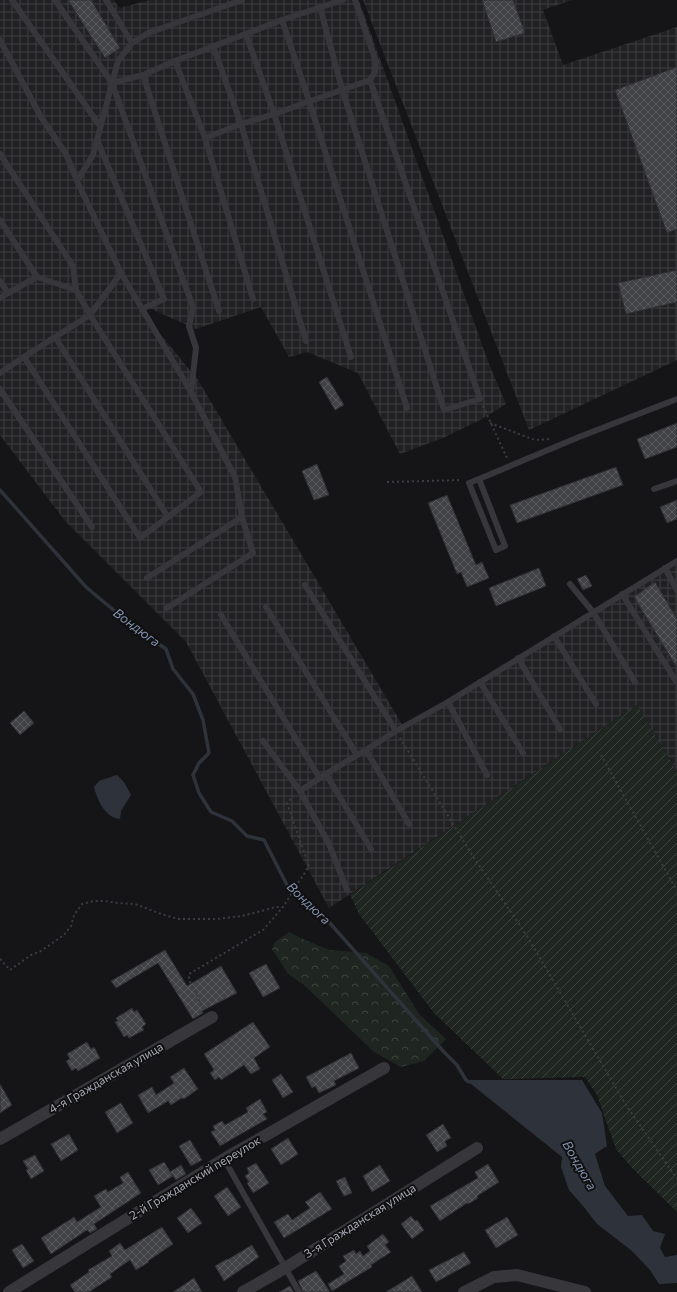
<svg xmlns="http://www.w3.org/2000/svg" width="677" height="1292" viewBox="0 0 677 1292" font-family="Commissioner,sans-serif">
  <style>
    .industrial { fill: url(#industrial-grid) }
    .forest { fill: url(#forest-crowns) }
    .garden { fill: url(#garden-furrows) }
    .water { fill: #2e333b }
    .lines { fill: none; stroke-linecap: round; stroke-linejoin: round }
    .stream { stroke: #2e333b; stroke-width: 3.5 }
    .building { fill: url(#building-cross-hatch); stroke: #2f2f32 }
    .path { stroke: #3c3d42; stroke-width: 2; stroke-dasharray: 2 3; stroke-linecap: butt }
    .lane { stroke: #36363b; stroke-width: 6 }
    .street { stroke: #36363b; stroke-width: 12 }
    .labels { text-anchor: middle; stroke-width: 4; stroke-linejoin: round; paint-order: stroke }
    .street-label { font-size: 12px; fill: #a7a9b5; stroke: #101011 }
    .water-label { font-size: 13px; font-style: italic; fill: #8091ae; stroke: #101011 }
  </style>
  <defs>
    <pattern id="industrial-grid" width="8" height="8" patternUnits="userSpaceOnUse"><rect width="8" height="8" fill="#212123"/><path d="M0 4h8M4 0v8" fill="none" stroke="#3e3e41"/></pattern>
    <pattern id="forest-crowns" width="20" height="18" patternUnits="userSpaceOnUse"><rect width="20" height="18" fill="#1f2621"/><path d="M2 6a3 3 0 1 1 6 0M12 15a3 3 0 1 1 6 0" fill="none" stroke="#3d433f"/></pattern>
    <pattern id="garden-furrows" width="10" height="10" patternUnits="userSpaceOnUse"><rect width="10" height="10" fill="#1f2621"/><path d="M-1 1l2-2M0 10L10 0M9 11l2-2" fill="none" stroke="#3d433f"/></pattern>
    <pattern id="building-cross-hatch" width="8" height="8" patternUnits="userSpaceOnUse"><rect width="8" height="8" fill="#414246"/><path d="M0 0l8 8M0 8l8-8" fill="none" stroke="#5a5a5e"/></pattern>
  </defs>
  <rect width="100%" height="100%" fill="#151416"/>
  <g class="industrial">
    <polygon points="0,0 114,0 119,8 150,0 359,0 489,364 506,404 480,420 443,438 400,454 358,373 307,352 289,357 261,307 196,329 133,301 198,380 403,726 458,694 677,558 677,771 637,705 329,908 186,642 65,521 0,435"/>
    <polygon points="363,0 572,0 543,10 563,65 677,27 677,360 529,430"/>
  </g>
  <polygon class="forest" points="289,932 307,941 330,950 366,953 389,966 419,1014 446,1039 424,1061 401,1067 374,1052 304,985 288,974 272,949 275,942"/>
  <polygon class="garden" points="637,705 677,771 677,1212 631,1167 616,1149 597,1095 585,1077 503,1079 434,1013 359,914 350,895"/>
  <g class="water">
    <path d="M117,775L124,782L131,795L121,811L120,819C105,818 97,799 94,787L99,781Z"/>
    <polygon points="466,1080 582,1080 602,1113 607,1146 595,1154 605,1186 628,1216 642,1215 653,1231 665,1234 660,1248 665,1257 677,1255 677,1283 659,1284 650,1270 632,1251 597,1224 583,1206 569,1190 561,1167 562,1157"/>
  </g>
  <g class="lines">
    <polyline class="stream" points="0,490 86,587 129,623 166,649 173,669 193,694 203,720 209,753 199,763 193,775 199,793 211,812 232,821 247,836 264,840 288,887 321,913 444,1052 457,1065 466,1080 469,1082"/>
  </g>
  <g class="building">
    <polygon points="68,0 91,0 120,48 105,58"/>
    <polygon points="482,0 513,0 525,33 496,42"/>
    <polygon points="677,67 677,229 667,233 615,90"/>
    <polygon points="677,270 677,302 626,314 618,283"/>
    <polygon points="327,377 344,405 335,410 319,382"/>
    <polygon points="677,423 677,447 645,459 637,439"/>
    <polygon points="317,464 329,495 314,500 302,471"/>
    <polygon points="616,467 623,485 517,523 510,505"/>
    <polygon points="447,495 476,565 482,562 489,578 467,587 461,572 457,574 428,503"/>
    <polygon points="677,500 677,519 667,523 660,507"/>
    <polygon points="539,568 546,586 496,606 489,588"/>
    <polygon points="586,575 592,586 583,590 577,579"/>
    <polygon points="655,582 677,619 677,668 634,597"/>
    <polygon points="24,711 34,723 20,735 10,723"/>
    <polygon points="165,950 187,986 221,966 237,993 202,1011 203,1013 193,1019 158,963 116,988 111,981"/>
    <polygon points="266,964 280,988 263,997 249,973"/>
    <polygon points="132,1008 134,1012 137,1010 146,1024 142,1027 144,1030 129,1038 127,1035 124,1037 115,1022 118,1021 116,1018"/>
    <polygon points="253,1022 270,1047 254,1058 260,1069 251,1074 244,1065 221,1080 219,1077 215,1080 210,1073 214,1070 204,1054"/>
    <polygon points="87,1042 91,1049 94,1047 100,1058 78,1071 76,1068 72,1071 66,1061 70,1059 67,1054"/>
    <polygon points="351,1053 359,1068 334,1081 336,1085 319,1093 315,1086 312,1088 306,1077"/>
    <polygon points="184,1068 198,1089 184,1099 182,1098 171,1105 168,1101 148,1113 138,1095 152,1087 156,1095 174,1083 170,1077"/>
    <polygon points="281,1074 293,1092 283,1098 272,1080"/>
    <polygon points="0,1084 12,1105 0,1113"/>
    <polygon points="260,1099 267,1112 263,1114 267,1119 220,1146 211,1132 215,1130 213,1126 222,1121 225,1125 248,1112 246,1108"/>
    <polygon points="121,1103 133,1123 117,1133 105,1112"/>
    <polygon points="443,1124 451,1138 445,1141 447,1146 437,1152 426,1135"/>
    <polygon points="69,1134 78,1150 61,1161 51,1144"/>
    <polygon points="288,1138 298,1154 281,1165 271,1149"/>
    <polygon points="190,1140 202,1160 191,1166 179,1146"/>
    <polygon points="35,1155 44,1171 31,1179 26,1170 28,1169 23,1161"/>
    <polygon points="164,1162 173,1176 158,1185 149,1170"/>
    <polygon points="256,1163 269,1183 253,1193 247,1183 249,1182 245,1176 249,1173 247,1168"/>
    <polygon points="488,1164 499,1182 477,1196 478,1198 468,1204 467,1203 440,1221 430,1206 478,1178 475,1172"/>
    <polygon points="181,1165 186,1174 176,1180 170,1172"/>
    <polygon points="380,1165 390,1181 372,1192 363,1176"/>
    <polygon points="128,1172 141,1193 94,1224 97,1229 90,1233 87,1230 51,1254 41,1238 74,1217 77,1222 101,1207 94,1196 106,1189 108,1192 123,1183 120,1177"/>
    <polygon points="345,1177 352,1193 344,1196 336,1181"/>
    <polygon points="227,1187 241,1207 228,1216 214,1196"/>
    <polygon points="320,1192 332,1209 284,1238 274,1222 288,1214 292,1220 310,1208 305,1202"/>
    <polygon points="191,1208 202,1223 188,1233 177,1218"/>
    <polygon points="411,1216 415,1221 417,1220 424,1230 412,1239 401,1224"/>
    <polygon points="507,1217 518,1235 496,1248 485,1230"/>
    <polygon points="162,1227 173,1244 148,1261 149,1262 136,1270 130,1260 110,1274 112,1277 89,1292 75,1292 70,1285 89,1272 88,1270 112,1256 109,1251 120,1243 125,1250"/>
    <polygon points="383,1234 389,1242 385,1245 391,1252 371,1265 372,1267 332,1291 328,1284 344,1274 339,1266 346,1261 343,1256 354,1250 356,1254 360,1251 363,1256 370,1251 367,1246"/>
    <polygon points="22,1244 34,1261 23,1268 12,1250"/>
    <polygon points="252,1245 259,1257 224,1281 215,1266 227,1259 227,1260"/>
    <polygon points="464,1252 471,1263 436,1282 429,1270"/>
    <polygon points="316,1271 330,1292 303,1292 298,1281"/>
    <polygon points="412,1276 422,1292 386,1292"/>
    <polygon points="194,1278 202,1292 173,1292"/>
    <polygon points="290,1286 294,1292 279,1292"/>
  </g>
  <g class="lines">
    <g class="path">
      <polyline points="483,406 507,458"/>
      <polyline points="490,423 535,440 550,439"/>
      <polyline points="387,482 462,480"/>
      <polyline points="400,738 474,858 527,936 626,1105 677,1179"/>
      <polyline points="601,755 677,891"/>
      <polyline points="0,959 10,970 31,955 41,951 64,935 71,926 74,915 82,904 94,901 105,901 118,903 135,904 161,914 178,919 217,919 242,916 276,907 283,907 309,866 287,803 293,797"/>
      <polyline points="204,1010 189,980 189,974 263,930 283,907"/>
    </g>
    <g class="lane">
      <polyline points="12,0 100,126"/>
      <polyline points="55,0 112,83 193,307 189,326 196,348 191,392"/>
      <polyline points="106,0 132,43"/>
      <polyline points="320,7 342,89 444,410 480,399 370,80 375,72 376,62 355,0"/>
      <polyline points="282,20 309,101 407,408"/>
      <polyline points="246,34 274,114 351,357"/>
      <polyline points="0,40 41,117 66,154 77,181 93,155 118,61 132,43 148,33 242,0"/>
      <polyline points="213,46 241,124 306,341"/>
      <polyline points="175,61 205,138"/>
      <polyline points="143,75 219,311"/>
      <polyline points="112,83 143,75 175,61 282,20 343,0"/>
      <polyline points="97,140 164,299 142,309"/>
      <polyline points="0,154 73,266 76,290"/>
      <polyline points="0,220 37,277"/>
      <polyline points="121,273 191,392 235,477 242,517 253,553 167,608"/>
      <polyline points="0,281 8,293 0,298"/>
      <polyline points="253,299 205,138 241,124 274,114 370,80"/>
      <polyline points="55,337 90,315 121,273 77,181"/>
      <polyline points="24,357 55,337 168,517"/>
      <polyline points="0,373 24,357 140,538 201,492 90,315 76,290 37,277 8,293"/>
      <polyline points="0,389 92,527"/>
      <polyline points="479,479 505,546 496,550 469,483 479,479 579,437 677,399"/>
      <polyline points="654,489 677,481"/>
      <polyline points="665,568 677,590"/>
      <polyline points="147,578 242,517"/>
      <polyline points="570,584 593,612 635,682"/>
      <polyline points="305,585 396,731 366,750"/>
      <polyline points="622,594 677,683"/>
      <polyline points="266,607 357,755 366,750 409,824"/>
      <polyline points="221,615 319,777"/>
      <polyline points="554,636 596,704"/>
      <polyline points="518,658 560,729"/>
      <polyline points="480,682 523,753"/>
      <polyline points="448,702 487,775"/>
      <polyline points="396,731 448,702 677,561"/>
      <polyline points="263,741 300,791"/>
      <polyline points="326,774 357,755"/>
      <polyline points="347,890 329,844 300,791 326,774 371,849"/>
      <polyline points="224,1159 299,1292"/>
    </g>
    <g class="street">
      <polyline points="0,1139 212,1017"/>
      <polyline points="9,1292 224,1159 384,1068"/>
      <polyline points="243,1292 285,1268 477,1148"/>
      <polyline points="464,1292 494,1277 517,1275 585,1292"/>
    </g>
  </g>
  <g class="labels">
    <g class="street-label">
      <text transform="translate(106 1078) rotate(-30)" y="4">4-я Гражданская улица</text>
      <text transform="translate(195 1178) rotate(-31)" y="4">2-й Гражданский переулок</text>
      <text transform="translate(360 1221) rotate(-32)" y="4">3-я Гражданская улица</text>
    </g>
    <g class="water-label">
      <text transform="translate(137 627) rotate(37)" y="5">Вондюга</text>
      <text transform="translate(309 903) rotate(44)" y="5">Вондюга</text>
      <text transform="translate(580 1165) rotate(60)" y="5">Вондюга</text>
    </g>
  </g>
</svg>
